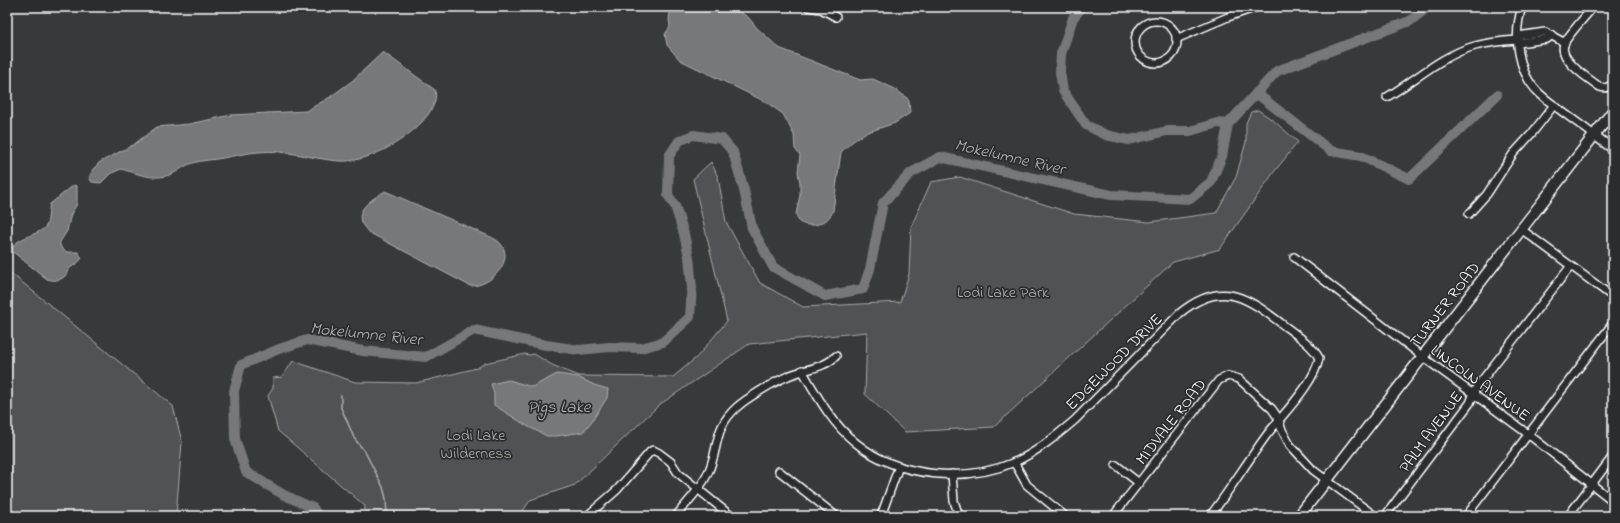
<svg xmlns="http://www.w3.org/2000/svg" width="1620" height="523" viewBox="0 0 1620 523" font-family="'Indie Flower',sans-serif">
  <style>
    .green { fill: #505354; stroke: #a8a9aa }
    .water { fill: #767879; stroke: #adaeaf }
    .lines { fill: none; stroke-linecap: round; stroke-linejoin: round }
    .stream { stroke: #adaeaf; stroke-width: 1.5 }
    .river { stroke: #767879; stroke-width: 10 }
    .minor-casing { stroke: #fff; stroke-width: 10 }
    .tertiary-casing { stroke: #fff; stroke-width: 11 }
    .secondary-casing { stroke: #fff; stroke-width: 13 }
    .minor { stroke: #2a2d2e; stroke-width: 7 }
    .tertiary { stroke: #2a2d2e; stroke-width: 8 }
    .secondary { stroke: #2a2d2e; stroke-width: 10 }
    .labels { text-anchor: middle; stroke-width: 3.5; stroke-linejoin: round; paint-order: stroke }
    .park-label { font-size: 16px; fill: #b0b2b2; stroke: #2a2d2e }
    .street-label { font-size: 16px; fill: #fff; stroke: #2a2d2e }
    .water-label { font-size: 17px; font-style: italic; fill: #b4b5b5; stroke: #2a2d2e }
  </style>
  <rect width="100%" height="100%" fill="#373a3b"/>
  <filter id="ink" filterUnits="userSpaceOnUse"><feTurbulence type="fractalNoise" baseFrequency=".025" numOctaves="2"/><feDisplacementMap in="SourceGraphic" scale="8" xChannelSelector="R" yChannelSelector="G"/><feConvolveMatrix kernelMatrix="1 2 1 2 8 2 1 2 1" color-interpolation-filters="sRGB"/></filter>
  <g filter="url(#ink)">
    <g class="green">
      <polygon points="1258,110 1274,121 1298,142 1274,172 1220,249 1173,262 994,427 905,432 865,394 867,332 749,344 659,405 575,485 530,500 520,516 364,516 365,506 278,431 268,396 273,388 273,378 282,377 293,361 355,382 416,383 477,368 485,363 525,354 529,355 534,354 552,365 579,376 673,377 697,357 727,321 693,179 711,162 718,177 726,222 760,283 803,307 900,302 909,274 911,227 931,182 960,177 1074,214 1149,222 1216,213 1236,177 1246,142 1246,123 1251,112"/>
      <polygon points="7,270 173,406 182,442 176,516 7,516"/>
    </g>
    <g class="water">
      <path d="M671,7H731L748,17L757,28L779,48L860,80L873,79L893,88L906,97L909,101L910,113L895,123L865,133L852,142L841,152L833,211C828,224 811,229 799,222L796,214L800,195V183L798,172L800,155L795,149L794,135L783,114L766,102L680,60L667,45L665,34L670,27L669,19Z"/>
      <path d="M383,52L435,90C438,102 430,113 422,122C403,142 367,163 339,161C312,159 286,149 258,152C246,153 234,156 223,158C213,160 202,160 193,163C185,165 180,170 174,173C156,182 139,174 121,169L110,174L101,183L92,182L89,178L93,169L100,162L133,145L157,127L189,124L231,115L306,111L330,97L352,81Z"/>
      <path d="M74,185L77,186V204L71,214L67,231L60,242V245L62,249L67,252H78L82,258C79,263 74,265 70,268C67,271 67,274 65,276C60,281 53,281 47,279L13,252V246C21,236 41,234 46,226C49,221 48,210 50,204Z"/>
      <path d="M385,191L491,237C493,238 497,240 499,242C517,259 491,287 470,286L368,232C366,229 362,225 361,222C356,207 375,198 385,191Z"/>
      <polygon points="557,374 578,377 594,385 608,389 607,398 592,421 583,432 556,436 547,436 527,426 494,405 494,394 491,384 509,380 532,387"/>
    </g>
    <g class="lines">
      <polyline class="stream" points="341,395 341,408 347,421 354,438 365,452 383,487 386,499 387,516"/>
      <g class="river">
        <polyline points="1256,93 1331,151 1361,156 1409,179 1497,95"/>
        <polyline points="1228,124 1277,71 1410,21 1428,7"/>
        <polyline points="318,516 313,508 284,495 246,472 235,439 234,391 241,365 279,349 307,340 363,351 426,357 474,330 546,345 579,350 609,347 641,348 663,342 690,317 692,288 689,257 684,234 675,206 668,195 669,156 679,141 693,135 722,139 733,152 744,190 752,228 773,267 825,296 863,289 870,269 883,203 911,173 940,157 1111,195 1190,199 1211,182 1222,156 1228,124 1218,123 1190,131 1167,131 1129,140 1106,135 1086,125 1063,91 1060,72 1061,54 1073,18 1082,7"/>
      </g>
      <g class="minor-casing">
        <g id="minor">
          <polyline points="808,7 821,9 836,17"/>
          <path d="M1522,7C1513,35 1517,73 1540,94C1557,109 1576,121 1594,135"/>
          <path d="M1593,7C1587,15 1567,36 1564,44C1558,60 1589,79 1600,87C1606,89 1609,87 1613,83"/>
          <circle cx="1156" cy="42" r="21"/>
          <polyline points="1518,36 1545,32 1565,43"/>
          <polyline points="1176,39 1228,17 1257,7"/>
          <polyline points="1518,43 1547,39 1552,35"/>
          <path d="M1387,97C1416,80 1442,55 1475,46C1489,42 1503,41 1518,40"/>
          <polyline points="1469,214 1487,194 1513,154 1533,132 1554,105"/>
          <polyline points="1521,229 1613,297"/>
          <polyline points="1294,257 1431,363 1528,434 1613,501"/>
          <path d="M802,370C817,396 832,424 856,443C899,478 965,483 1015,462C1037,452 1056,436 1075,420L1180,313C1223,278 1248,298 1286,327C1298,336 1312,345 1319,358C1315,383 1282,415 1266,436C1247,462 1230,490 1210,516"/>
          <polyline points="1014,462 1027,485 1065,516"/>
          <polyline points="1116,465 1139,483"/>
          <polyline points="779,471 836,516"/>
          <polyline points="952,474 954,501 959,516"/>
          <polyline points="587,516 617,490 650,452 653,450 659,453 671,462 678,473 731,516"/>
          <path d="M676,516C686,503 700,490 707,475C720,449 712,429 737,407C747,398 774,382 786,377C802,369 824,369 836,356"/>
          <polyline points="881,516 899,466"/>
          <polyline points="1113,516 1219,380 1228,376 1239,379 1272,409 1279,419 1281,428 1290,445 1313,470 1375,516"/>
          <polyline points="1385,516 1470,403 1476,388 1570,267"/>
          <polyline points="1466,516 1613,323"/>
          <polyline points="1568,516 1613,456"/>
        </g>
      </g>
      <g class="tertiary-casing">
        <polyline id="tertiary" points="1594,135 1613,149"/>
      </g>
      <g class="secondary-casing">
        <polyline id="secondary" points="1299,516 1613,111"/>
      </g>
      <use href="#minor" class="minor"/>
      <use href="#tertiary" class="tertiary"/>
      <use href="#secondary" class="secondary"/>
    </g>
  </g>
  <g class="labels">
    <g class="park-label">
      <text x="1003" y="297">Lodi Lake Park</text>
      <text x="476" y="440">Lodi Lake<tspan x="476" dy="18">Wilderness</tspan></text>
    </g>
    <g class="street-label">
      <text transform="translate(1444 304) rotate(-52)" y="6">TURNER ROAD</text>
      <text transform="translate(1113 361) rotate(-45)" y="6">EDGEWOOD DRIVE</text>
      <text transform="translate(1481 382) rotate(36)" y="6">LINCOLN AVENUE</text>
      <text transform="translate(1170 421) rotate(-52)" y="6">MIDVALE ROAD</text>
      <text transform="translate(1430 431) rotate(-54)" y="6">PALM AVENUE</text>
    </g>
    <g class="water-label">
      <text transform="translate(1010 156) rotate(13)" y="6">Mokelumne River</text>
      <text transform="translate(366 333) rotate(6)" y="6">Mokelumne River</text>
      <text x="559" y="412">Pigs Lake</text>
    </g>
  </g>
  <rect width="1620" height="523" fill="none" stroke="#2a2d2e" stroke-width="24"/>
  <rect x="12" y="12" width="1596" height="499" fill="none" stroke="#fff" stroke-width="1.5" filter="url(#ink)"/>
</svg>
